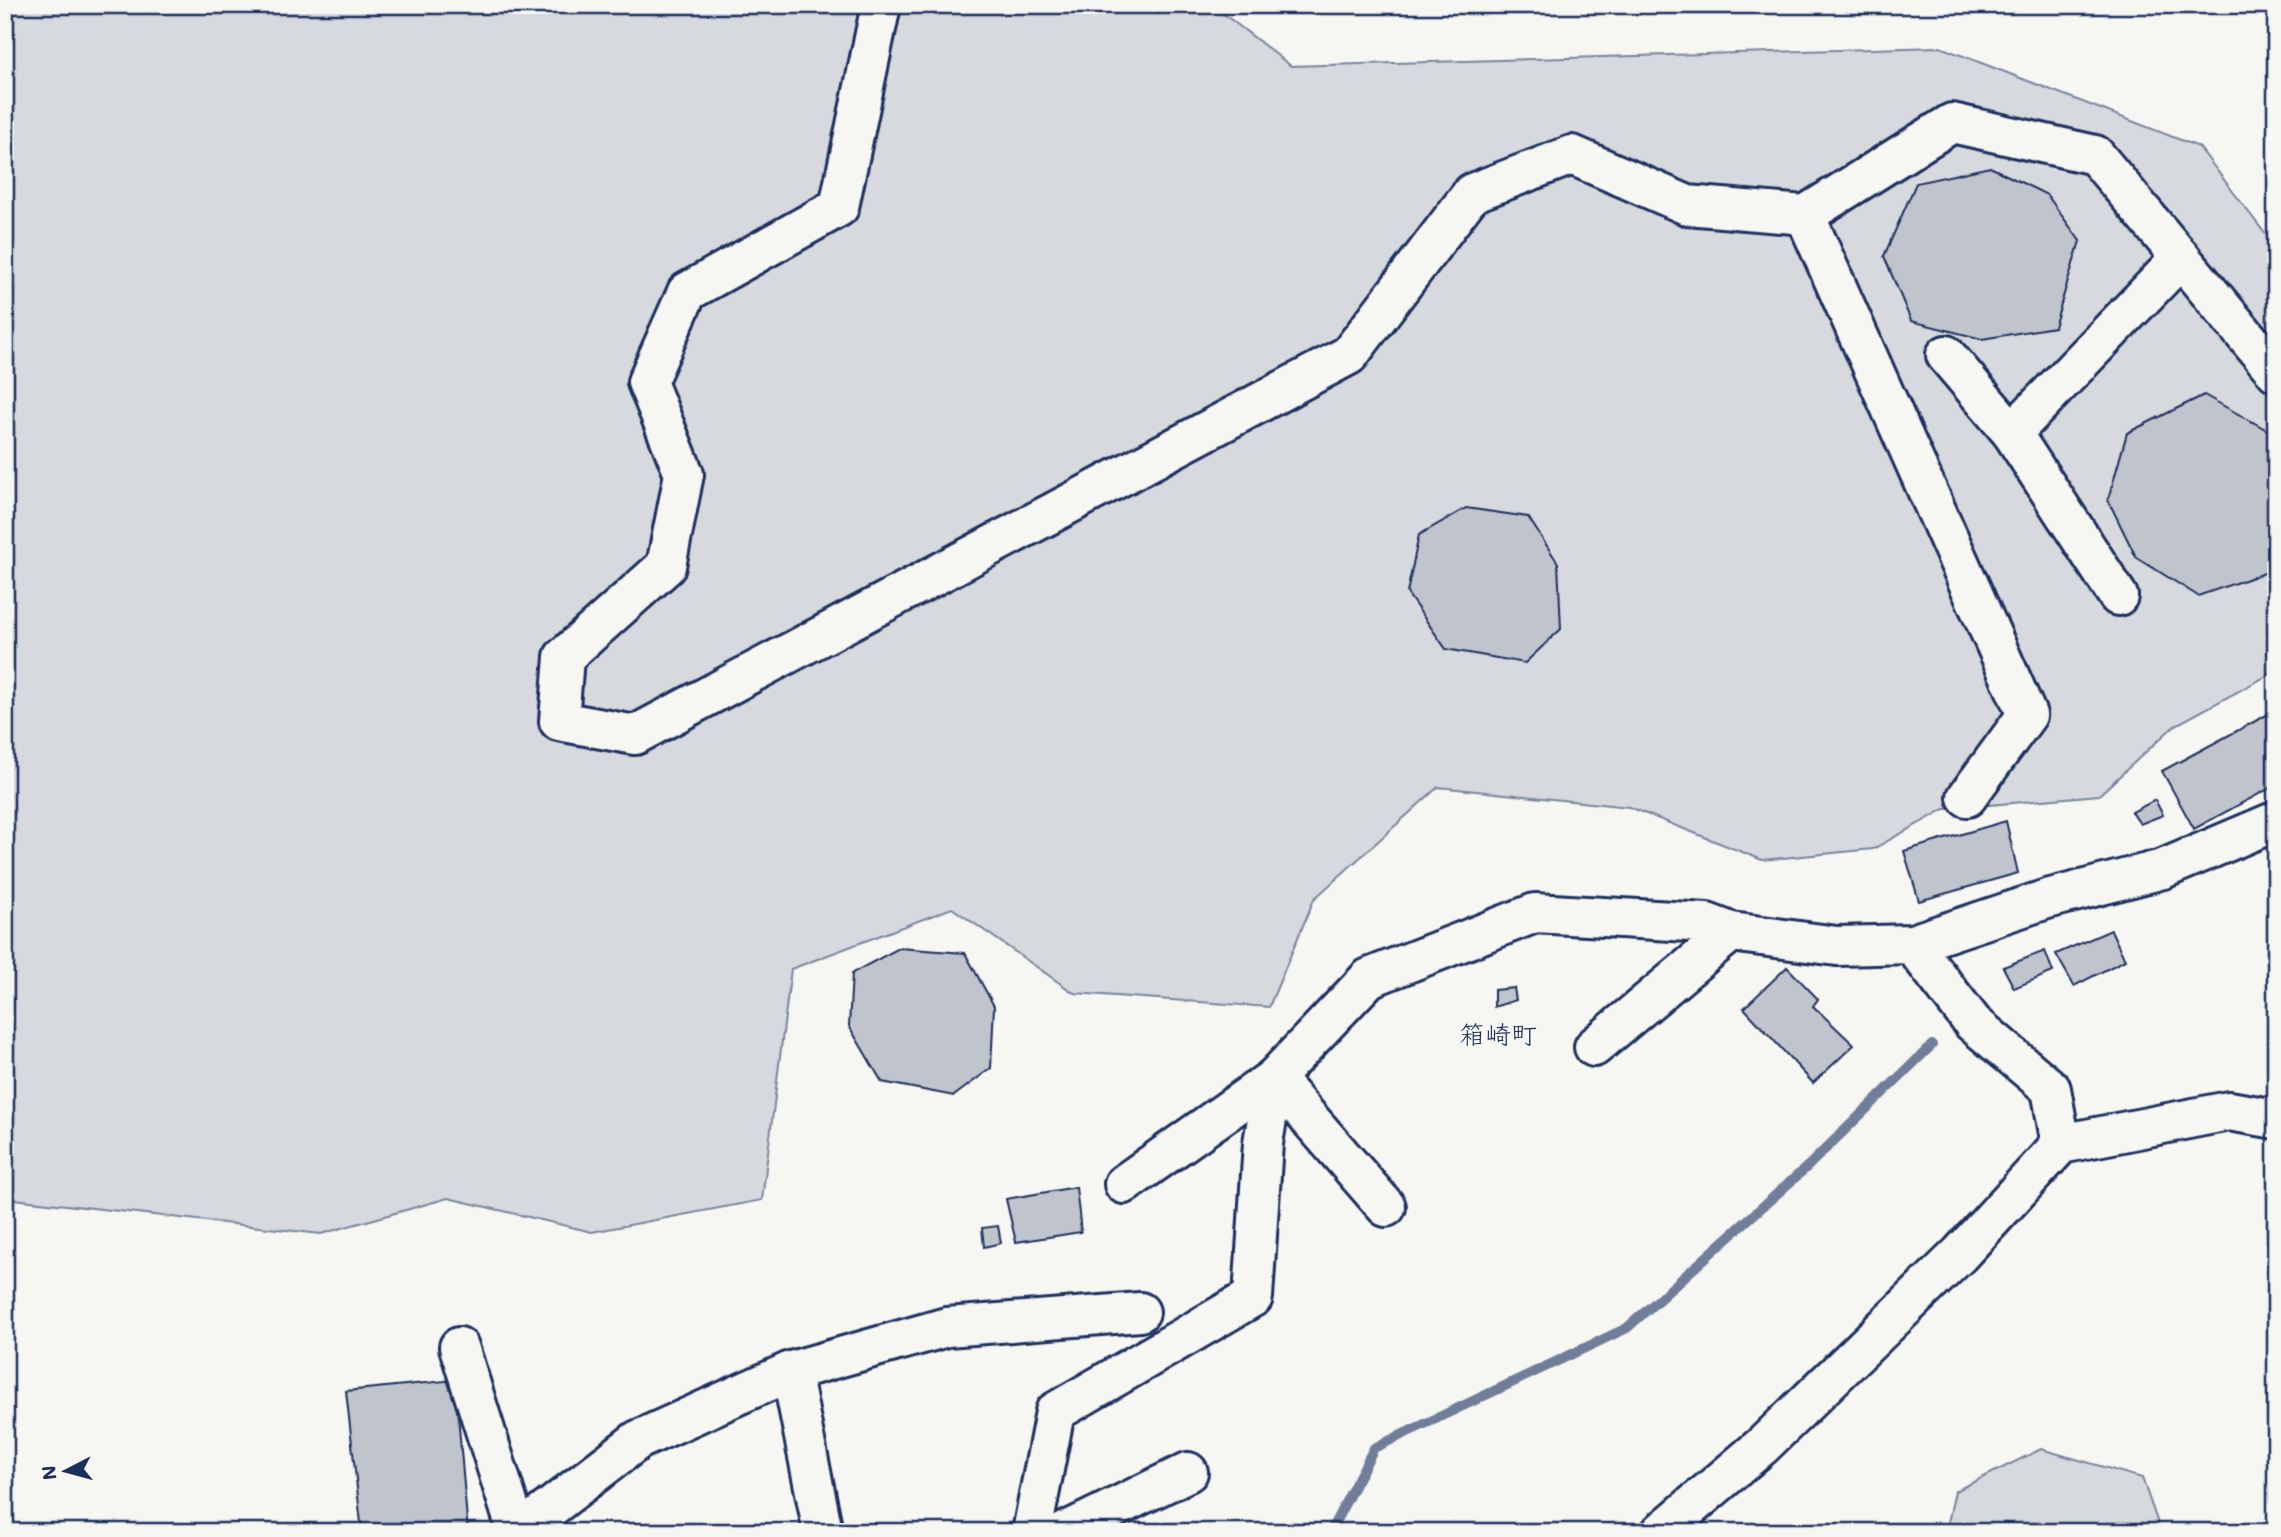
<svg xmlns="http://www.w3.org/2000/svg" width="2281" height="1537" viewBox="0 0 2281 1537" font-family="Mali,'Klee One',sans-serif">
  <style>
    .green { fill: #d6d9dd; stroke: #78849e; stroke-width: 2 }
    .lines { fill: none; stroke-linecap: round; stroke-linejoin: round }
    .stream { stroke: #717e99; stroke-width: 10 }
    .building { fill: #c0c4cd; stroke: #1b2f5e; stroke-width: 2 }
    .minor-casing { stroke: #1b2f5e; stroke-width: 44 }
    .minor { stroke: #f6f6f2; stroke-width: 38 }
    .labels { text-anchor: middle; stroke-width: 7; stroke-linejoin: round; paint-order: stroke }
    .neighbourhood-label { font-size: 26px; fill: #1b2f5e; stroke: #f6f6f2 }
  </style>
  <rect width="100%" height="100%" fill="#f6f6f2"/>
  <filter id="ink" filterUnits="userSpaceOnUse"><feTurbulence type="fractalNoise" baseFrequency=".0143" numOctaves="2"/><feDisplacementMap in="SourceGraphic" scale="14" xChannelSelector="R" yChannelSelector="G"/><feConvolveMatrix kernelMatrix="1 2 1 2 8 2 1 2 1" color-interpolation-filters="sRGB"/></filter>
  <g filter="url(#ink)">
    <g class="green">
      <polygon points="5,5 1212,5 1291,66 1940,47 2199,147 2276,248 2276,671 2174,726 2099,795 1945,809 1873,849 1762,860 1629,807 1438,787 1314,899 1269,1007 1074,993 952,908 791,969 762,1200 592,1232 448,1198 321,1234 5,1198"/>
      <polygon points="2041,1449 2142,1478 2161,1532 1946,1532 1955,1491"/>
    </g>
    <g class="lines">
      <polyline class="stream" points="1330,1532 1374,1448 1627,1328 1808,1166 1932,1045"/>
    </g>
    <g class="building">
      <polygon points="1990,167 2047,195 2080,241 2054,327 1982,339 1911,321 1884,256 1916,183"/>
      <polygon points="2204,395 2267,430 2276,444 2276,569 2198,596 2136,557 2108,500 2127,433"/>
      <polygon points="1466,508 1528,517 1558,563 1561,629 1525,663 1446,649 1407,593 1419,535"/>
      <polygon points="2276,710 2276,785 2194,829 2162,771"/>
      <polygon points="2155,800 2163,815 2140,824 2132,812"/>
      <polygon points="2006,821 2018,873 1919,901 1904,851"/>
      <polygon points="2111,930 2125,960 2074,986 2056,954"/>
      <polygon points="899,948 965,953 994,1006 991,1068 954,1096 882,1082 849,1026 852,973"/>
      <polygon points="2045,951 2053,972 2014,988 2003,967"/>
      <polygon points="1787,967 1818,999 1813,1006 1854,1045 1813,1083 1744,1008"/>
      <polygon points="1514,988 1516,1000 1494,1007 1494,990"/>
      <polygon points="1076,1187 1081,1232 1016,1242 1006,1199"/>
      <polygon points="998,1226 1001,1243 984,1247 982,1228"/>
      <polygon points="455,1380 468,1532 362,1532 346,1391"/>
    </g>
    <g class="lines">
      <g class="minor-casing">
        <g id="minor">
          <polyline points="881,5 839,207 687,292 647,382 684,474 666,566 564,657 559,721 635,735 1349,355 1472,193 1572,155 1687,205 1805,215 1952,123 2095,155 2276,372"/>
          <polyline points="1805,215 2027,715 1967,797"/>
          <polyline points="1946,355 2012,433 2118,596"/>
          <polyline points="2012,433 2181,258"/>
          <polyline points="1912,944 1973,1023 2051,1089 2061,1144"/>
          <polyline points="1594,1047 1731,932"/>
          <polyline points="1124,1184 1274,1078 1386,1207"/>
          <polyline points="459,1347 517,1532"/>
          <polyline points="791,1371 823,1532"/>
          <polyline points="519,1532 638,1440 791,1371 947,1327 1140,1312"/>
          <polyline points="1032,1532 1055,1412 1253,1297 1263,1143 1274,1078 1369,978 1535,913 1707,923 1731,932 1837,946 1912,944 2047,899 2163,869 2276,821"/>
          <polyline points="1065,1532 1188,1472"/>
          <polyline points="1661,1532 1762,1446 1960,1254 2061,1144 2229,1111 2276,1119"/>
        </g>
      </g>
      <use href="#minor" class="minor"/>
    </g>
  </g>
  <g class="labels">
    <g class="neighbourhood-label">
      <text x="1498" y="1044">箱崎町</text>
    </g>
  </g>
  <rect width="2281" height="1537" fill="none" stroke="#f6f6f2" stroke-width="28"/>
  <rect x="14" y="14" width="2253" height="1509" fill="none" stroke="#1b2f5e" stroke-width="2.5" filter="url(#ink)"/>
  <g transform="translate(66 1471) rotate(264)" stroke="#f6f6f2" stroke-width="5" paint-order="stroke">
  <path d="M0-5L12 26L0 18L-12 26Z" fill="#1b2f5e"/>
  <text y="-10" font-size="19" font-weight="bold" text-anchor="middle" fill="#1b2f5e">N</text>
  </g>
</svg>
